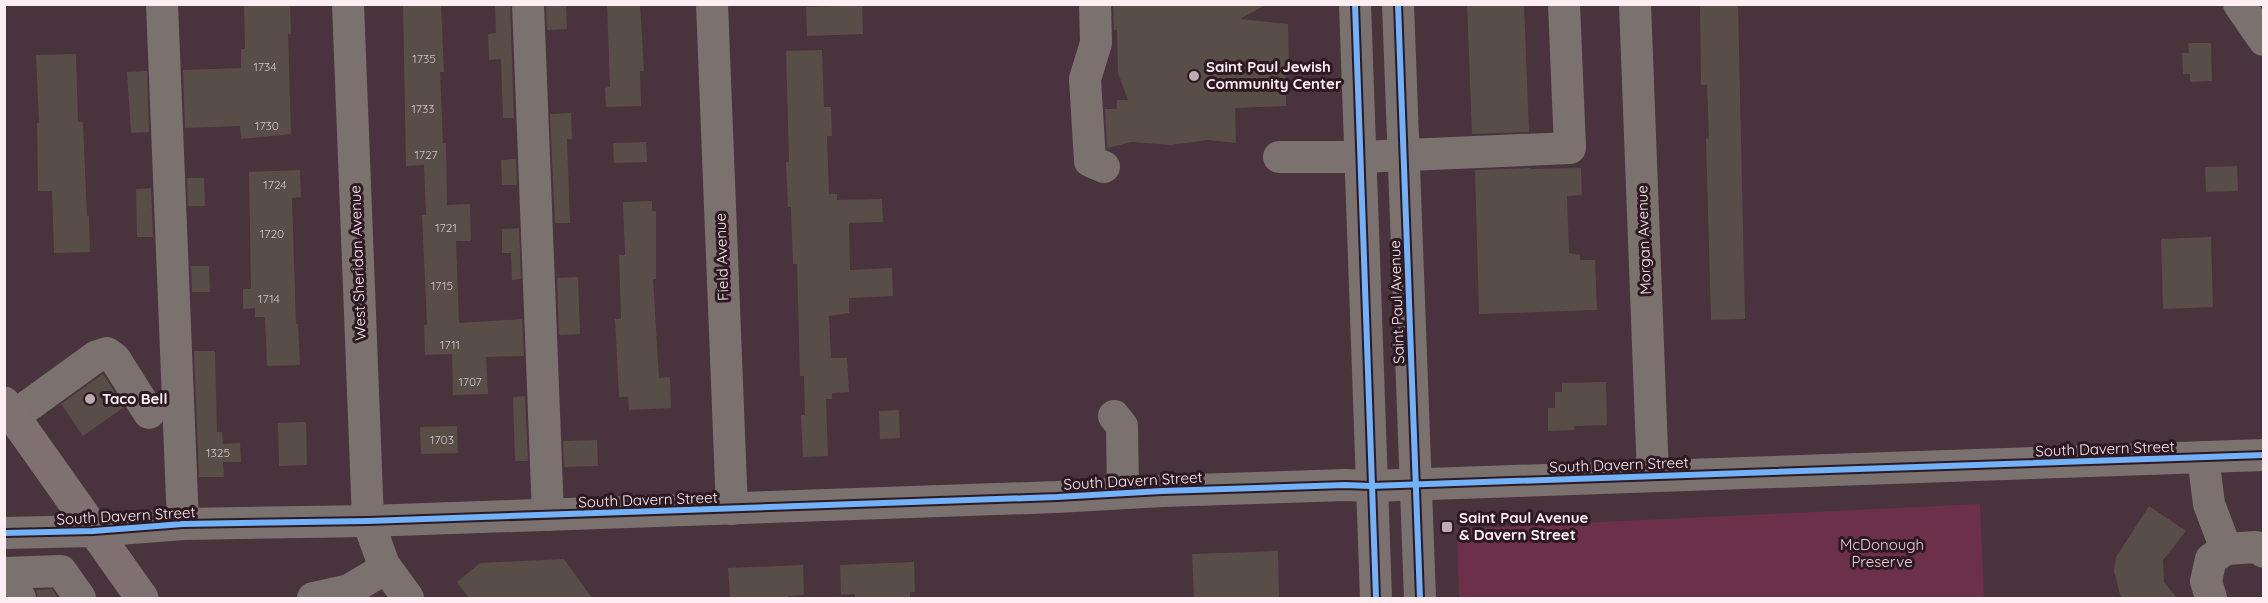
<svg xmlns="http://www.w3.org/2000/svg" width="2268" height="603" viewBox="0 0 2268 603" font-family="Quicksand,sans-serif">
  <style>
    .green { fill: #6c304b }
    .building { fill: #584e47 }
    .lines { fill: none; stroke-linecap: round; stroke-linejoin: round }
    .minor { stroke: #7b726f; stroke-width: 32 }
    .major { stroke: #7f7171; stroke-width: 33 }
    .cycleway-casing { stroke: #2d1921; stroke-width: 10 }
    .cycleway { stroke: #73b2f8; stroke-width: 6 }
    .poi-dot { fill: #bfacb3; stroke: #2d1921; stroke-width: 2 }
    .labels { text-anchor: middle; stroke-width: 6; stroke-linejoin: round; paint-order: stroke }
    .number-label { font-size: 12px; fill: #d4c5c8 }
    .poi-label { font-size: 15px; font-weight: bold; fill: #feedf3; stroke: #2d1921; text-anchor: start }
    .street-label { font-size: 15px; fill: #feedf3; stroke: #2d1921 }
    .park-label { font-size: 15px; fill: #edd0db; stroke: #2d1921 }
  </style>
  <rect width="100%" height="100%" fill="#49333c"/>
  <polygon class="green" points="1980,504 1984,598 1459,598 1457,529"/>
  <g class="building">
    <polygon points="244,4 290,4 291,34 288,34 291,134 241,139 240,126 185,128 183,70 241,68 241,49 245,49"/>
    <polygon points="403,4 441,4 444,72 440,72 443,143 446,143 447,205 470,204 471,241 456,241 459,323 522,319 524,356 486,357 488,394 453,395 452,354 425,355 424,325 427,325 422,215 426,215 424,165 406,166"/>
    <polygon points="495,4 510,4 514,118 503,118 501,59 489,60 488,34 496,33"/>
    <polygon points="546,4 566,4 567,29 547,30"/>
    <polygon points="607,4 640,4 644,71 640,71 641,106 606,107 605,88 610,87"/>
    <polygon points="1113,4 1267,4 1240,19 1288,24 1289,68 1286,78 1286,106 1235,108 1236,143 1208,140 1171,145 1132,142 1107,148 1105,109 1117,109 1117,100 1128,100 1118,73 1117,30 1114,30"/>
    <polygon points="1467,4 1524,4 1529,132 1472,134"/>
    <polygon points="1700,4 1738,4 1745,319 1711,320 1706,139 1709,138 1707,85 1701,85"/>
    <polygon points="862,5 863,34 807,36 806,7"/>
    <polygon points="2188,43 2211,43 2212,81 2190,82 2190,74 2183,74 2182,53 2189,53"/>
    <polygon points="822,50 824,107 831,107 832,136 827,136 829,194 837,194 837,200 882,199 883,222 849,223 850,270 892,268 893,296 849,298 849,313 829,316 831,358 847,358 849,392 832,393 832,399 826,399 828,456 803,457 801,415 805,415 804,376 800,376 797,264 793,264 791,207 788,207 786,162 789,162 786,51"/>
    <polygon points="76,54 78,122 83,122 87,216 89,216 90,252 54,253 52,191 38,191 37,123 39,123 36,55"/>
    <polygon points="147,71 149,132 131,133 127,72"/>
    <polygon points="571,113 572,139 567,139 570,223 555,223 550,114"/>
    <polygon points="646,142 647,162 614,163 613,143"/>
    <polygon points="516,159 517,185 502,185 501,160"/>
    <polygon points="2237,166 2238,191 2206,192 2205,167"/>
    <polygon points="1531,168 1531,169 1581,168 1582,195 1567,196 1569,253 1580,255 1580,260 1595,260 1597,310 1479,314 1475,170"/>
    <polygon points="300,170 301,197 292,198 296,324 298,324 300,365 267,366 265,317 255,317 255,308 243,309 243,289 251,289 249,172"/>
    <polygon points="187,178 204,178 205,206 188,206"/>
    <polygon points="151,188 153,237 137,237 136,189"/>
    <polygon points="652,201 652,211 656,211 656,279 653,279 659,378 670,377 671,408 629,410 628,397 619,397 615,319 621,319 619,255 625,255 623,202"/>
    <polygon points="519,228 521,279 512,280 511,253 502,253 502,229"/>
    <polygon points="2211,237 2213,307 2163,309 2161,239"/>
    <polygon points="191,266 209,266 210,292 192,292"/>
    <polygon points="578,277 580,334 559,335 557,278"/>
    <polygon points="194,351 215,351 217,432 222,432 223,444 240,443 241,462 223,462 224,477 199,477"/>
    <polygon points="103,374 124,407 83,436 61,404"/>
    <polygon points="1606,382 1607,425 1574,426 1574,430 1548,431 1548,408 1555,408 1555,392 1562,392 1562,383"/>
    <polygon points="525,396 528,461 515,461 513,397"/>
    <polygon points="899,410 900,438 880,439 879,411"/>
    <polygon points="306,422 307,465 279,466 278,423"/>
    <polygon points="457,426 458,453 421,454 420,427"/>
    <polygon points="597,440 598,466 564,467 563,441"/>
    <polygon points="2149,506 2186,531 2163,560 2164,582 2177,598 2121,598 2114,571 2116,557"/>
    <polygon points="1278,551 1279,598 1194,598 1192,554"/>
    <polygon points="564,559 592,598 469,598 457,582 480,563"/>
    <polygon points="914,562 915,592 910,592 910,598 855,598 855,594 841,595 840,565"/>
    <polygon points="803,565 804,595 788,596 788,598 730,598 728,568"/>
    <polygon points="52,589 58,598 38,598 36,590"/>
  </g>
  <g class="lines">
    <g class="minor">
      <polyline points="162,4 183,524"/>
      <polyline points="348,4 368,521 384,565 408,598"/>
      <polyline points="528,4 548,515"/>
      <polyline points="712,4 732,509"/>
      <polyline points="1095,4 1096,43 1085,79 1090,161 1104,167"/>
      <polyline points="1355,4 1376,598"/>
      <polyline points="1398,4 1420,598"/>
      <polyline points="1635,4 1653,476"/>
      <polyline points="2239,4 2264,40"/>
      <polyline points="1279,157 1360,157 1570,148 1564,4"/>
      <polyline points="14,416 97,356 107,353 115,359 149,413"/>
      <polyline points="1114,416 1122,426 1123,492"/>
      <polyline points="2203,457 2209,504 2226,549 2256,547 2264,552"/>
      <polyline points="4,533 93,531 183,524 368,521 1057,497 1162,491 1345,485 1371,486 2264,455"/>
      <polyline points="4,573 61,571 80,598"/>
      <polyline points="4,591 20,598"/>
      <polyline points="313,598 349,590 386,568"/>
      <polyline points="2211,598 2206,581 2211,559 2226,549"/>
    </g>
    <polyline class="major" points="4,403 142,598"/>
    <g class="cycleway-casing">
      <g id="cycleway">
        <polyline points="1355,4 1376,598"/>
        <polyline points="1398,4 1420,598"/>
        <polyline points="4,533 93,531 183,524 368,521 1057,497 1162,491 1345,485 1371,486 2264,455"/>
      </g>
    </g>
    <use href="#cycleway" class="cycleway"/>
  </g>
  <g class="poi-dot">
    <circle cx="1194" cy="76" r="6"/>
    <circle cx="90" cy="399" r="6"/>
    <rect x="1441" y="521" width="12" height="12" rx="3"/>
  </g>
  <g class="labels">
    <g class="number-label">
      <text x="424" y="63">1735</text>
      <text x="265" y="71">1734</text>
      <text x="423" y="113">1733</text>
      <text x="267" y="130">1730</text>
      <text x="426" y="159">1727</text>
      <text x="275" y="189">1724</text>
      <text x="446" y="232">1721</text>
      <text x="272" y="238">1720</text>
      <text x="442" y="290">1715</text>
      <text x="269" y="303">1714</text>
      <text x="450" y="349">1711</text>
      <text x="470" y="386">1707</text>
      <text x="442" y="444">1703</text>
      <text x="218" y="457">1325</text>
    </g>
    <g class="poi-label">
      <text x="1206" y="72">Saint Paul Jewish<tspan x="1206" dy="17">Community Center</tspan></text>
      <text x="102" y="404">Taco Bell</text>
      <text x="1459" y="523">Saint Paul Avenue<tspan x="1459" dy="17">&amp; Davern Street</tspan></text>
    </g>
    <g class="street-label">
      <text transform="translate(1644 240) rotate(-92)" y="5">Morgan Avenue</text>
      <text transform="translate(722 257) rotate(-92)" y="5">Field Avenue</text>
      <text transform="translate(358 263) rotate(-92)" y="5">West Sheridan Avenue</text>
      <text transform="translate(1397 302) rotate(-92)" y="5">Saint Paul Avenue</text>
      <text transform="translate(2105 449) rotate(-2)" y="5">South Davern Street</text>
      <text transform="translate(1619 465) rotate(-2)" y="5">South Davern Street</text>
      <text transform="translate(1133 481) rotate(-3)" y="5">South Davern Street</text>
      <text transform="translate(648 500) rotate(-2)" y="5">South Davern Street</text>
      <text transform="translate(126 516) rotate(-3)" y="5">South Davern Street</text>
    </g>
    <g class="park-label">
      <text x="1882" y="550">McDonough<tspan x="1882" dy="17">Preserve</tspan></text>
    </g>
  </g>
  <rect width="2268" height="603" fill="none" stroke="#feedf3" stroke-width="12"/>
</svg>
